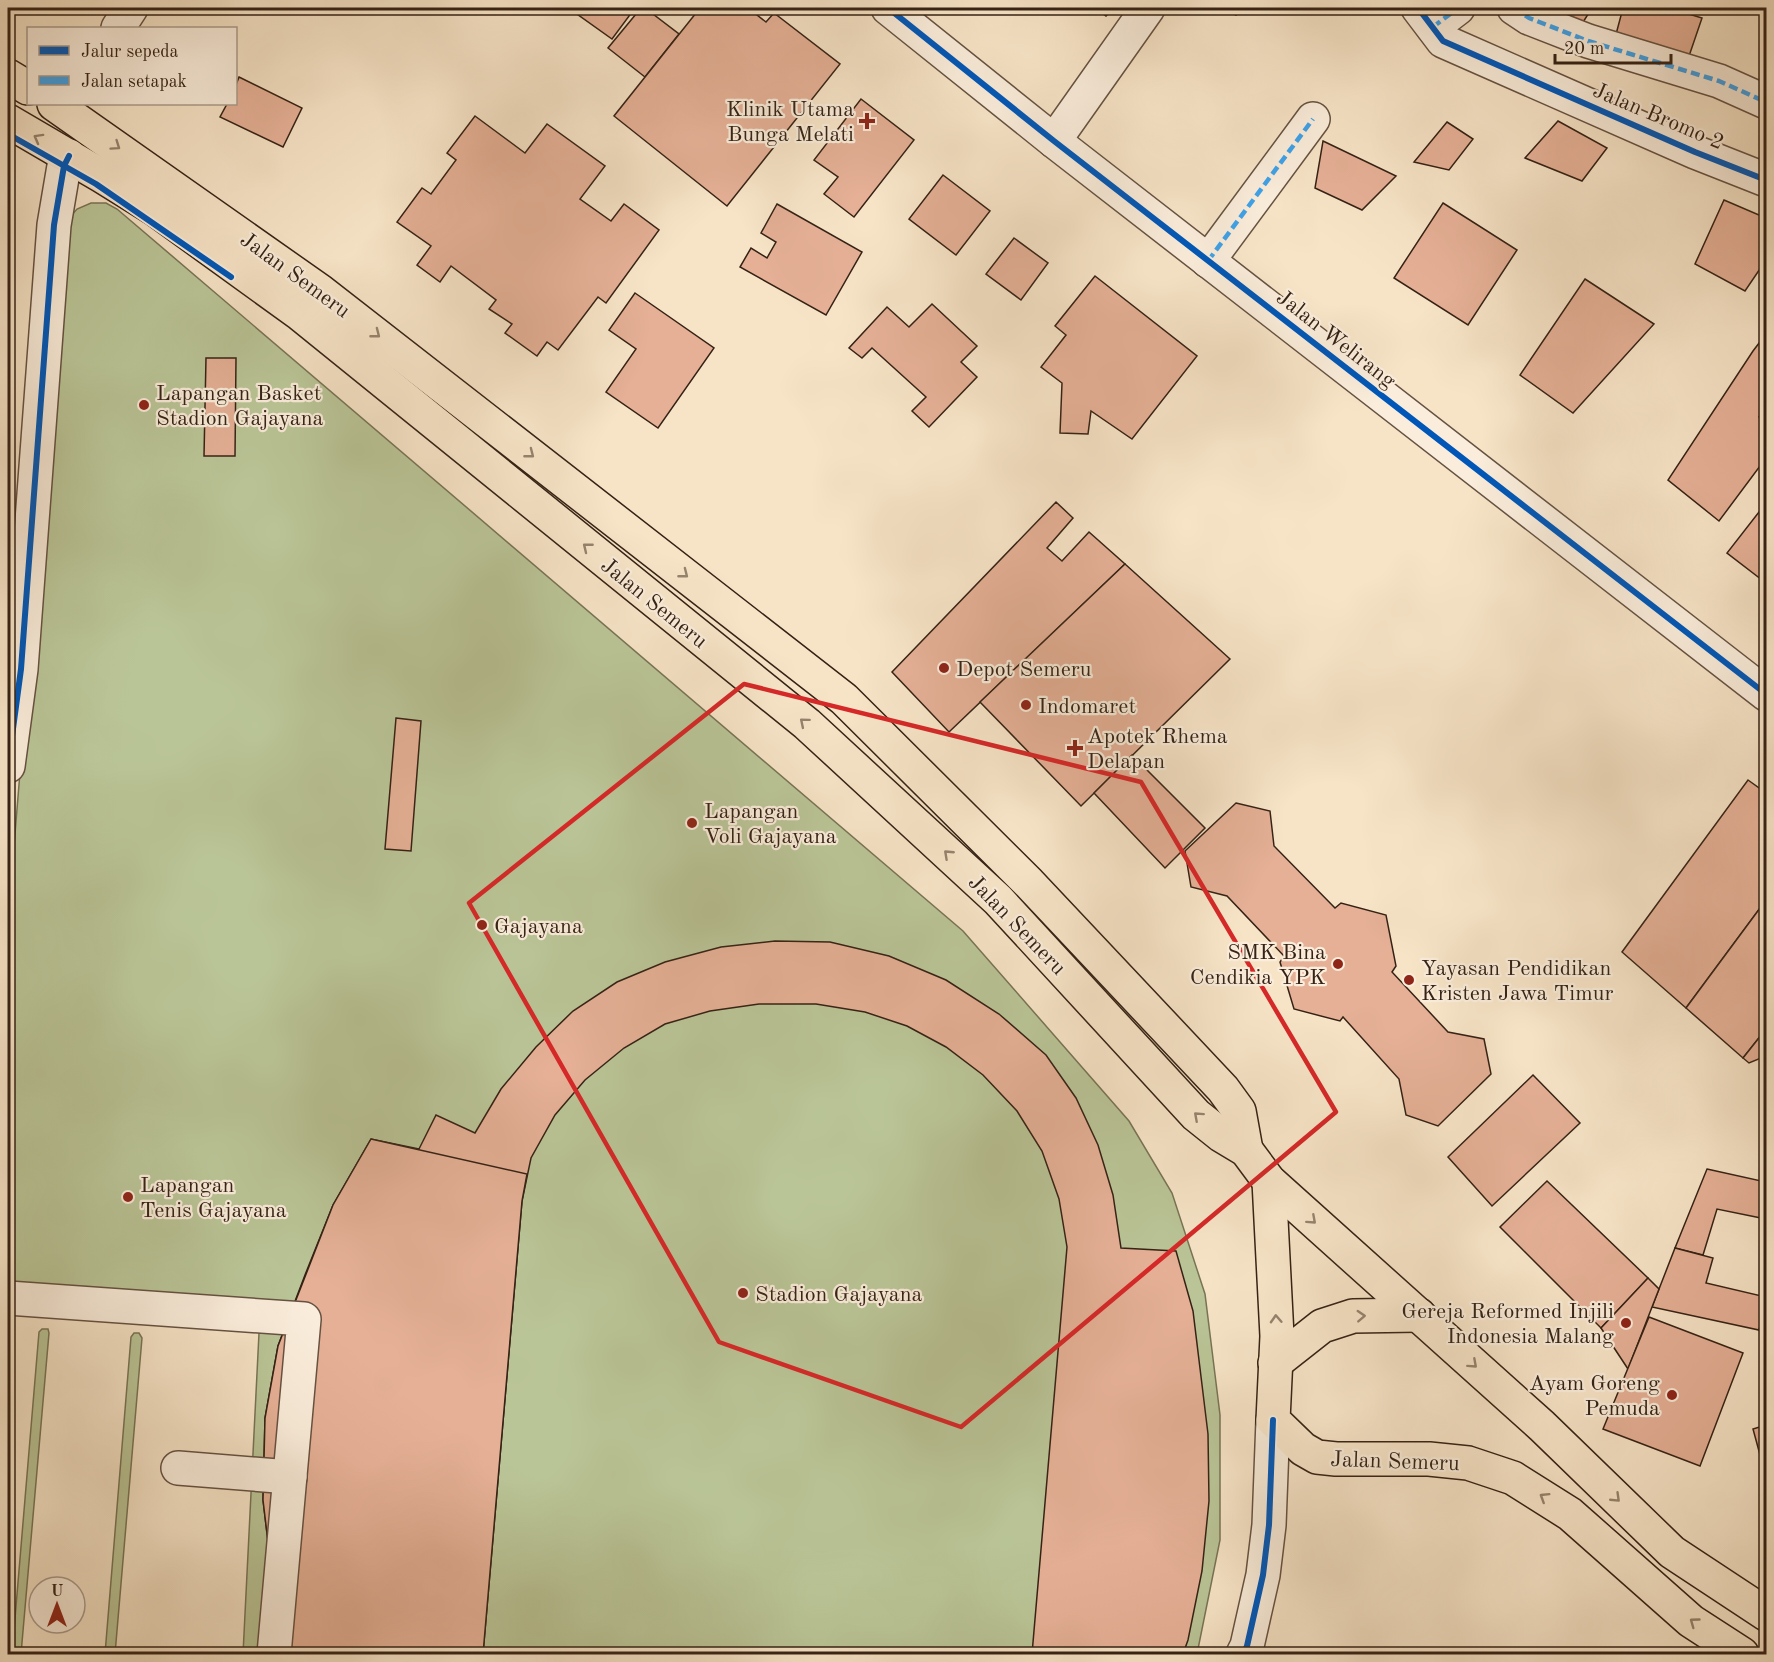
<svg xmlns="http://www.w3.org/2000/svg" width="1774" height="1662" viewBox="0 0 1774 1662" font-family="'Old Standard TT',serif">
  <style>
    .green { fill: #bac597; stroke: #787456; stroke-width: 1.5 }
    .building { fill: #e5b096; stroke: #352215; stroke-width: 1.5 }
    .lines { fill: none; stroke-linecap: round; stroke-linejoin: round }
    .minor-casing { stroke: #665242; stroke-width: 36 }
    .major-casing { stroke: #352215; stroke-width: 36 }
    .minor { stroke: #faeddb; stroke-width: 33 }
    .major { stroke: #f7e4c7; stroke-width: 33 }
    .quiet { stroke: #3ea2ea; stroke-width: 4.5; stroke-dasharray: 9 4.5; stroke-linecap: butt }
    .cycleway-casing { stroke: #faeddb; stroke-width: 10 }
    .cycleway { stroke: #0057b8; stroke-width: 6 }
    .oneway { stroke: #96836e }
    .marked { fill: none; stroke: #d62828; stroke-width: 4.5; stroke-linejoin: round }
    .poi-dot { fill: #8f2418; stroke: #faeddb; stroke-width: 2 }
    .labels { text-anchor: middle; stroke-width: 4.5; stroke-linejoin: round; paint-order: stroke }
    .poi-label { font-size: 22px; fill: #352215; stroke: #faeddb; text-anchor: start }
    .street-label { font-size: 22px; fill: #352215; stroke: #faeddb }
  </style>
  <rect width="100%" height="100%" fill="#f7e4c7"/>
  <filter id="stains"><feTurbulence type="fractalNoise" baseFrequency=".00333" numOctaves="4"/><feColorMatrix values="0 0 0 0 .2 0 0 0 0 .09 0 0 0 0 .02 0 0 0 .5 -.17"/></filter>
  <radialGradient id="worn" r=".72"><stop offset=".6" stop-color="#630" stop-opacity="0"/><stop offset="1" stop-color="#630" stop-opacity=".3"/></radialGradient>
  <g class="green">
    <polygon points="91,203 106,203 117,209 963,931 1129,1121 1172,1193 1205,1294 1220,1415 1220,1540 1197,1654 243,1654 260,1313 8,1288 8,919 61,272 69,218 77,209"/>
    <polygon points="42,1329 48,1329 49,1333 21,1654 12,1654 39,1332"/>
    <polygon points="134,1333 139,1333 142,1338 115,1654 105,1654 131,1337"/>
  </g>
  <g class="building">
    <polygon points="582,8 635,8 612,39 577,14"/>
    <polygon points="641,8 645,8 679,34 645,77 608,48"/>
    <polygon points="700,8 715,8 723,13 727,8 748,8 766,22 774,13 840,64 727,206 614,116"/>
    <polygon points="1095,8 1114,8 1106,16"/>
    <polygon points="1221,8 1243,8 1236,15"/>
    <polygon points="1552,8 1592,8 1580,27"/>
    <polygon points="1623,8 1669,8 1702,18 1688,59 1615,38"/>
    <polygon points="239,77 302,108 283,147 220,117 227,104 236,104 236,85"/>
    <polygon points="861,99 914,140 854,217 824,194 838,177 814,160"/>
    <polygon points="475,116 525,153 547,124 605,166 580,199 611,221 624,204 659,230 606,303 598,297 558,350 547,342 537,356 505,333 512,324 489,309 496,300 451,266 440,282 417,265 431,246 397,222 422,188 431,194 456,160 447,153"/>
    <polygon points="1558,121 1607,148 1582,181 1525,158"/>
    <polygon points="1447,122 1473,139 1449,170 1414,162"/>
    <polygon points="1323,141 1396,176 1362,210 1315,188"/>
    <polygon points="943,175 990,211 956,255 909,219"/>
    <polygon points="1724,200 1766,218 1766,260 1745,291 1695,264"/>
    <polygon points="1443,203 1517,250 1468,325 1394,278"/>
    <polygon points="777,204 862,252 826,315 740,267 751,248 767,258 776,242 761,233"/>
    <polygon points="1014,238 1048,263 1021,300 986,274"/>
    <polygon points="1095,276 1197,356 1132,439 1091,411 1088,434 1060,433 1062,383 1041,367 1066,335 1055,326"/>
    <polygon points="1585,279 1654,324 1573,413 1520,375"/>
    <polygon points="635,293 714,348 658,428 606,392 636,349 609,330"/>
    <polygon points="932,304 977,346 961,362 977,377 929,427 912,411 926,397 872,348 862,358 849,348 887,307 909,327"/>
    <polygon points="1766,334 1766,407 1759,417 1766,424 1766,458 1719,521 1668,480 1753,351"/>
    <polygon points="206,358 236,358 235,456 204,456"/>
    <polygon points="1056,502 1073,518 1047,548 1062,561 1089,532 1125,564 949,732 892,672"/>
    <polygon points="1766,503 1766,583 1727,553"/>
    <polygon points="1125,564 1230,659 1081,806 980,702"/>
    <polygon points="396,718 421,721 411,851 385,849"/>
    <polygon points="1132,755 1205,828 1165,868 1094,793"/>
    <polygon points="1748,780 1766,793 1766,900 1686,1008 1622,952"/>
    <polygon points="1236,803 1270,811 1274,846 1335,908 1341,903 1386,915 1396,966 1392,972 1448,1032 1484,1039 1491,1074 1438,1126 1406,1115 1399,1079 1343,1017 1340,1021 1294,1009 1280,962 1284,956 1227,896 1191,887 1185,851"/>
    <polygon points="1766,900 1766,1029 1743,1058 1686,1008"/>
    <polygon points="775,941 830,942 889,956 946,980 999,1014 1046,1055 1076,1098 1098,1145 1113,1195 1121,1248 1176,1251 1193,1311 1208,1434 1209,1501 1202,1571 1188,1640 1183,1654 1032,1654 1067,1247 1059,1199 1042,1151 1017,1111 983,1075 946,1047 907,1026 865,1012 816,1004 759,1004 710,1011 665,1024 624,1048 585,1080 555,1115 531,1158 522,1201 483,1654 290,1654 273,1584 263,1500 265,1418 278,1346 305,1275 333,1205 371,1139 419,1149 436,1115 475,1133 501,1089 536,1047 573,1011 617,982 665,962 721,947"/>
    <polygon points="1766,1029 1766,1056 1749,1063 1743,1058"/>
    <polygon points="1533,1075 1580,1123 1492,1206 1448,1157"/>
    <polygon points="371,1139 527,1174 522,1201 483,1654 290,1654 273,1584 263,1500 265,1418 278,1346 333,1205"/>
    <polygon points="1707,1169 1766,1182 1766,1219 1717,1209 1703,1255 1675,1248"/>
    <polygon points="1547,1181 1648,1278 1601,1328 1500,1227"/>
    <polygon points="1675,1248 1713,1258 1706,1283 1766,1297 1766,1304 1759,1330 1652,1307"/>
    <polygon points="1648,1278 1659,1289 1628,1369 1601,1328"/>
    <polygon points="1766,1304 1766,1331 1759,1330"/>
    <polygon points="1649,1317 1743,1353 1700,1466 1603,1429"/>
    <polygon points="1766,1425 1766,1477 1753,1429"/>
  </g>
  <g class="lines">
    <g class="minor-casing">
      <g id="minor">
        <polyline points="888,8 1054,141 1766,694"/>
        <polyline points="1418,8 1443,41 1695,152 1766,180"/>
        <polyline points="1514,8 1529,18 1588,41 1719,81 1766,102"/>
        <polyline points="1433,27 1458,8"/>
        <polyline points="118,28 131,8"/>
        <polyline points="1054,141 1148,8"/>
        <polyline points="1208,261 1313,119"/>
        <polyline points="8,766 21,669 54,225 64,166 69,156"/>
        <polyline points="8,1298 304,1319 274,1654"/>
        <polyline points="178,1468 290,1477"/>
        <polyline points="1243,1654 1247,1646 1263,1575 1269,1525 1273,1420"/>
      </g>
    </g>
    <g class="major-casing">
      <g id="major">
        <polyline points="8,76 28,88"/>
        <polyline points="54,104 320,291 844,699 1029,883 1223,1089 1239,1111 1246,1150"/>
        <polyline points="8,121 102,176 155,209 300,314 807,724 998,900 1196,1115 1221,1135 1246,1150 1269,1181 1542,1426 1672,1552 1766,1614"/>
        <polyline points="1269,1181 1277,1336 1273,1420 1303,1449 1317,1457 1336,1459 1429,1459 1468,1463 1513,1478 1570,1514 1691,1621 1742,1654"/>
        <polyline points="1275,1363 1322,1326 1353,1316 1419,1315"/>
      </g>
    </g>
    <use href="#minor" class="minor"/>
    <use href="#major" class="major"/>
    <g class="quiet">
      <polyline points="1514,8 1529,18 1588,41 1719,81 1766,102"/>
      <polyline points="1433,27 1458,8"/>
      <polyline points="1208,261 1313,119"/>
    </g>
    <g class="cycleway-casing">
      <g id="cycleway">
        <polyline points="888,8 1054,141 1766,694"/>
        <polyline points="1418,8 1443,41 1695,152 1766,180"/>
        <polyline points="8,134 96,184 231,277"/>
        <polyline points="8,766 21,669 54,225 64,166 69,156"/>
        <polyline points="1243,1654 1247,1646 1263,1575 1269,1525 1273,1420"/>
      </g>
    </g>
    <use href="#cycleway" class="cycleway"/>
  </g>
  <defs><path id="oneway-chevron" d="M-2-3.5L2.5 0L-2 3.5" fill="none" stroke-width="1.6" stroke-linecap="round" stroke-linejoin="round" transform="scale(1.5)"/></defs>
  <g class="oneway">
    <use href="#oneway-chevron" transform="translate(38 138) rotate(-151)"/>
    <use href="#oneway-chevron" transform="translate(116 146) rotate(35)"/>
    <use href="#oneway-chevron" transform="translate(376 334) rotate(38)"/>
    <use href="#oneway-chevron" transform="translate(530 454) rotate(38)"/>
    <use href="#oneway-chevron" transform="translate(587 547) rotate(-141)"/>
    <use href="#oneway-chevron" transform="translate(684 574) rotate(38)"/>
    <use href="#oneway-chevron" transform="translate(804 722) rotate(-140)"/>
    <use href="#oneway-chevron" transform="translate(948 854) rotate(-137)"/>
    <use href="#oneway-chevron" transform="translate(1198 1116) rotate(-138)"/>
    <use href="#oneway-chevron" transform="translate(1312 1220) rotate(42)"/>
    <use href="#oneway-chevron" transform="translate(1361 1316) rotate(-3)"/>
    <use href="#oneway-chevron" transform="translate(1276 1319) rotate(-93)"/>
    <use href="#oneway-chevron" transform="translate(1473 1364) rotate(42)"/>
    <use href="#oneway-chevron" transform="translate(1544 1497) rotate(-148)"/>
    <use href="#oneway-chevron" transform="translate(1616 1498) rotate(44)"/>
    <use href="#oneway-chevron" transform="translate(1694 1622) rotate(-144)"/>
  </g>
  <path class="marked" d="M744,684L1141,782L1336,1112L961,1427L719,1342L469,903Z"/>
  <g class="poi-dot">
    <path d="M864 112h6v6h6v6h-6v6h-6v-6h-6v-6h6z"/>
    <circle cx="144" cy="405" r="6"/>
    <circle cx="944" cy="668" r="6"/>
    <circle cx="1026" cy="705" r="6"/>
    <path d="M1072 739h6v6h6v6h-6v6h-6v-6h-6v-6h6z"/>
    <circle cx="692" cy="823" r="6"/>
    <circle cx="482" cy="925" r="6"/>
    <circle cx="1338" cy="964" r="6"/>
    <circle cx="1409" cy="980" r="6"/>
    <circle cx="128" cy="1197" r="6"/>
    <circle cx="743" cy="1293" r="6"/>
    <circle cx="1626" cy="1323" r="6"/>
    <circle cx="1672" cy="1395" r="6"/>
  </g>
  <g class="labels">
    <g class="poi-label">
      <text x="854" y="116" text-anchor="end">Klinik Utama<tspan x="854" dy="25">Bunga Melati</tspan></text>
      <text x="156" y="400">Lapangan Basket<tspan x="156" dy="25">Stadion Gajayana</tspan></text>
      <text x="956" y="676">Depot Semeru</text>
      <text x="1038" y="713">Indomaret</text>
      <text x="1087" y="743">Apotek Rhema<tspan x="1087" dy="25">Delapan</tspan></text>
      <text x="704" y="818">Lapangan<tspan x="704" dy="25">Voli Gajayana</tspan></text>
      <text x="494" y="933">Gajayana</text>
      <text x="1326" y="959" text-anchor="end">SMK Bina<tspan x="1326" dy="25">Cendikia YPK</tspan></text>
      <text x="1421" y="975">Yayasan Pendidikan<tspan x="1421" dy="25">Kristen Jawa Timur</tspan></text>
      <text x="140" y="1192">Lapangan<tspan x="140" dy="25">Tenis Gajayana</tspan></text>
      <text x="755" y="1301">Stadion Gajayana</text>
      <text x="1614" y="1318" text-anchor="end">Gereja Reformed Injili<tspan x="1614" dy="25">Indonesia Malang</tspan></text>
      <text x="1660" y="1390" text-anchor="end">Ayam Goreng<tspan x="1660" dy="25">Pemuda</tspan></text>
    </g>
    <g class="street-label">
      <text transform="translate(1659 115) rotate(23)" y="8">Jalan Bromo 2</text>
      <text transform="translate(296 274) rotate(36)" y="8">Jalan Semeru</text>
      <text transform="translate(1337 338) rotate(38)" y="8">Jalan Welirang</text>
      <text transform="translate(655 602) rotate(39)" y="8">Jalan Semeru</text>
      <text transform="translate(1018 924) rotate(46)" y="8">Jalan Semeru</text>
      <text transform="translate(1395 1460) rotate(2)" y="8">Jalan Semeru</text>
    </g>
  </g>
  <rect width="1774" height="1662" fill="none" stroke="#f7e4c7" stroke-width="30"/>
  <rect x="9" y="9" width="1756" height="1644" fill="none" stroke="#352215" stroke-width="3"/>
  <rect x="15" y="15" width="1744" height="1632" fill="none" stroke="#352215" stroke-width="1.5"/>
  <rect x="27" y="27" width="210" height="78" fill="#faeddb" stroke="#ab9c8c" stroke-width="1.5"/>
  <rect x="39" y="46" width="30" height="9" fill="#0057b8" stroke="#ab9c8c" stroke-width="1.5"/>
  <text x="81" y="57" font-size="18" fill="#352215">Jalur sepeda</text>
  <rect x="39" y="76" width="30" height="9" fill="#3ea2ea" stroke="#ab9c8c" stroke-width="1.5"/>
  <text x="81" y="87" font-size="18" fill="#352215">Jalan setapak</text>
  <g transform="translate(57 1605)"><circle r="28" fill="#faeddb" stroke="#ab9c8c" stroke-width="1.5"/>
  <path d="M0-4.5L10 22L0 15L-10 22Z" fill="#8f2418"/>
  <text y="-9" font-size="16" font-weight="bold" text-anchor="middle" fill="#352215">U</text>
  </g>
  <path d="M1555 54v9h116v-9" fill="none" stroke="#352215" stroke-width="3"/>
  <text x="1564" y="54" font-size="18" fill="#352215" stroke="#faeddb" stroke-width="4.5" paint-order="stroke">20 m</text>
  <rect width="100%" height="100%" filter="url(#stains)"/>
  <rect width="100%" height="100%" fill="url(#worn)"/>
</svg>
